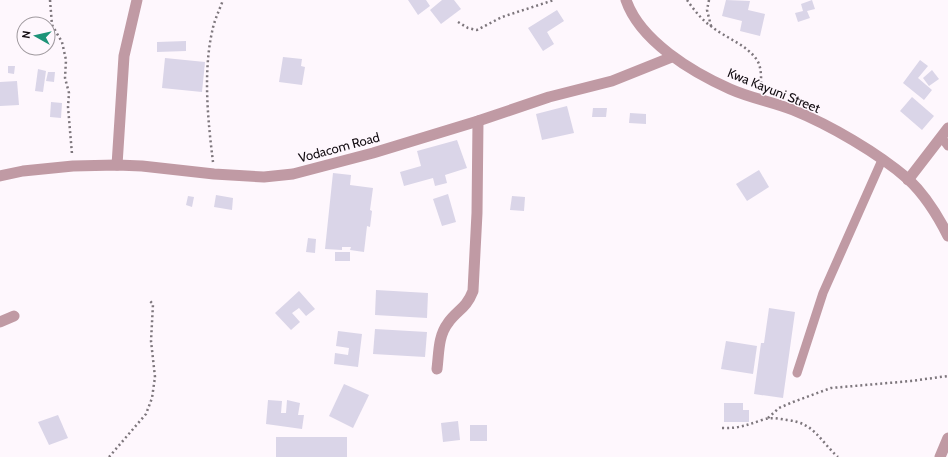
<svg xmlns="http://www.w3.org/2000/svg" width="948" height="457" viewBox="0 0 948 457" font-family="Cabin,sans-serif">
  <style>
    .building { fill: #dad5e8 }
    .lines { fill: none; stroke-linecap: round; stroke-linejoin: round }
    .path { stroke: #7d767c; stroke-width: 2.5; stroke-dasharray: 2 3; stroke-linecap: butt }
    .service { stroke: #c09aa4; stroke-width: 9 }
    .minor { stroke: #c09aa4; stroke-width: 11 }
    .tertiary { stroke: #c09aa4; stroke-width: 11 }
    .labels { text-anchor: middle; stroke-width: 3; stroke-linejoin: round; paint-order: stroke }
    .street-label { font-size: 13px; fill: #110b10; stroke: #fef7fd }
  </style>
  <rect width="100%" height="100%" fill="#fef7fd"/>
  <g class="building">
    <polygon points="408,0 426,0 430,6 418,15"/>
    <polygon points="442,0 454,0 461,9 441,24 430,10"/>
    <polygon points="726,0 750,1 748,10 765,14 760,36 740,31 742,21 722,16"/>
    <polygon points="812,0 815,9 807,11 810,18 798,22 795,13 803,11 801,4"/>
    <polygon points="557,10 564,21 547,32 554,44 543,51 528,28"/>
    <polygon points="186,41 186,51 157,52 157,42"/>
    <polygon points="283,57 302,59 301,66 305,67 302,85 279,82"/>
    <polygon points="165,58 205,62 202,92 162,88"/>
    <polygon points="920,60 928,66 918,78 932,90 924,100 903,83"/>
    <polygon points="8,66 15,66 14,74 8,73"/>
    <polygon points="38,69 46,71 43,92 35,91"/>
    <polygon points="932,70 939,79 929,86 923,78"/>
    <polygon points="48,72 55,72 54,82 46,81"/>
    <polygon points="17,81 19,105 0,106 0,82"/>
    <polygon points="912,97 934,116 922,130 900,111"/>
    <polygon points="51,102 62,103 61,118 50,117"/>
    <polygon points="567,106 574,133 542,140 536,114"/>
    <polygon points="593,108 607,108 606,117 592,117"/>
    <polygon points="630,113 646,114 646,124 629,123"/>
    <polygon points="457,140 467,168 445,175 447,183 435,186 433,178 404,186 400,172 421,166 417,151"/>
    <polygon points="759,170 769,187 747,201 736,184"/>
    <polygon points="333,173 351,175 350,185 373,188 370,210 372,211 370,227 367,226 364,252 350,250 351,247 342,247 342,250 325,249"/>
    <polygon points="448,194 456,222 442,226 433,199"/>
    <polygon points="216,195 233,198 232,210 214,207"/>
    <polygon points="188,196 194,197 192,207 186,205"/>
    <polygon points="512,196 525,197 524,211 510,210"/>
    <polygon points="308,238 316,239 315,253 306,252"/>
    <rect x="335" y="252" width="15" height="9"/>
    <polygon points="376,290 428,293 427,318 375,315"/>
    <polygon points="299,291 315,309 306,316 299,308 292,313 300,322 291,330 275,313"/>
    <polygon points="769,308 795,312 783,398 754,394 761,343 764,343"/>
    <polygon points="375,329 427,332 425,357 373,354"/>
    <polygon points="338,331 362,334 358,367 334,364 335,353 348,355 349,348 336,346"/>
    <polygon points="726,341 757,346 753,374 721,369"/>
    <polygon points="344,384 369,395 353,428 329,416"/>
    <polygon points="268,400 282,401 281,413 286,413 287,400 300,403 298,415 304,415 302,429 266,424"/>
    <polygon points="724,403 743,403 743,410 749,410 749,422 724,422"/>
    <polygon points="58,415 68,438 49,445 38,422"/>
    <polygon points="458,421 460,440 443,442 441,423"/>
    <rect x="470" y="425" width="17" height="16"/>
    <rect x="276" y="437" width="71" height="20"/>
  </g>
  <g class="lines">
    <g class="path">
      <polyline points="50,0 52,25 62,42 66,60 65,78 69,93 68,107 72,154"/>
      <path d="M687,0C694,10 702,20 712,27C726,38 747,45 757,60C762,68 761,79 761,88"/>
      <polyline points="709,0 707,10 711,26"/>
      <polyline points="458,22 468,28 477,30 502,17 554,0"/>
      <path d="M213,162C208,121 203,73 212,32C214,21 219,11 223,0"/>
      <polyline points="768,418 779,408 793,402 831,388 911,381 948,376"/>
      <path d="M722,428C738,429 750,424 765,419C772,417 780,419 787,420C815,423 819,440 838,457"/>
      <polyline points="109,457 146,414 152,398 155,377 151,341 153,304 149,300"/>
    </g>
    <g class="service">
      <polyline points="942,138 948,146"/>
      <polyline points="797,373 823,293 882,160"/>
    </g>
    <g class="minor">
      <polyline points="117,165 124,56 137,0"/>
      <polyline points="0,176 23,171 73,166 117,165 142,166 214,174 264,177 293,174 373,153 478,121 549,97 612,81 672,57"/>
      <polyline points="908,180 948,128"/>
      <polyline points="0,322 14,316"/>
      <path d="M437,369C439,353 438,336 448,323C457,310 466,309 473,291L477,213L478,121"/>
      <polyline points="940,457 948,438"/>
    </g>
    <path class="tertiary" d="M626,0C640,41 692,72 730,89C750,98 773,102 793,110C830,125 878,153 908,179C924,194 938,216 948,236"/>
  </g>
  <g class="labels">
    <g class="street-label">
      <text transform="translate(774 90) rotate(22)" y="5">Kwa Kayuni Street</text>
      <text transform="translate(339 147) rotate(-15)" y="5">Vodacom Road</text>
    </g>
  </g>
  <g transform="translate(36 36) rotate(278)"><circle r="19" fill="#fef7fd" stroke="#9f999e"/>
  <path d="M0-3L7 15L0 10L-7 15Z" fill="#1d9378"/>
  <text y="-6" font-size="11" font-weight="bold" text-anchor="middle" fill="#110b10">N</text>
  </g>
</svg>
